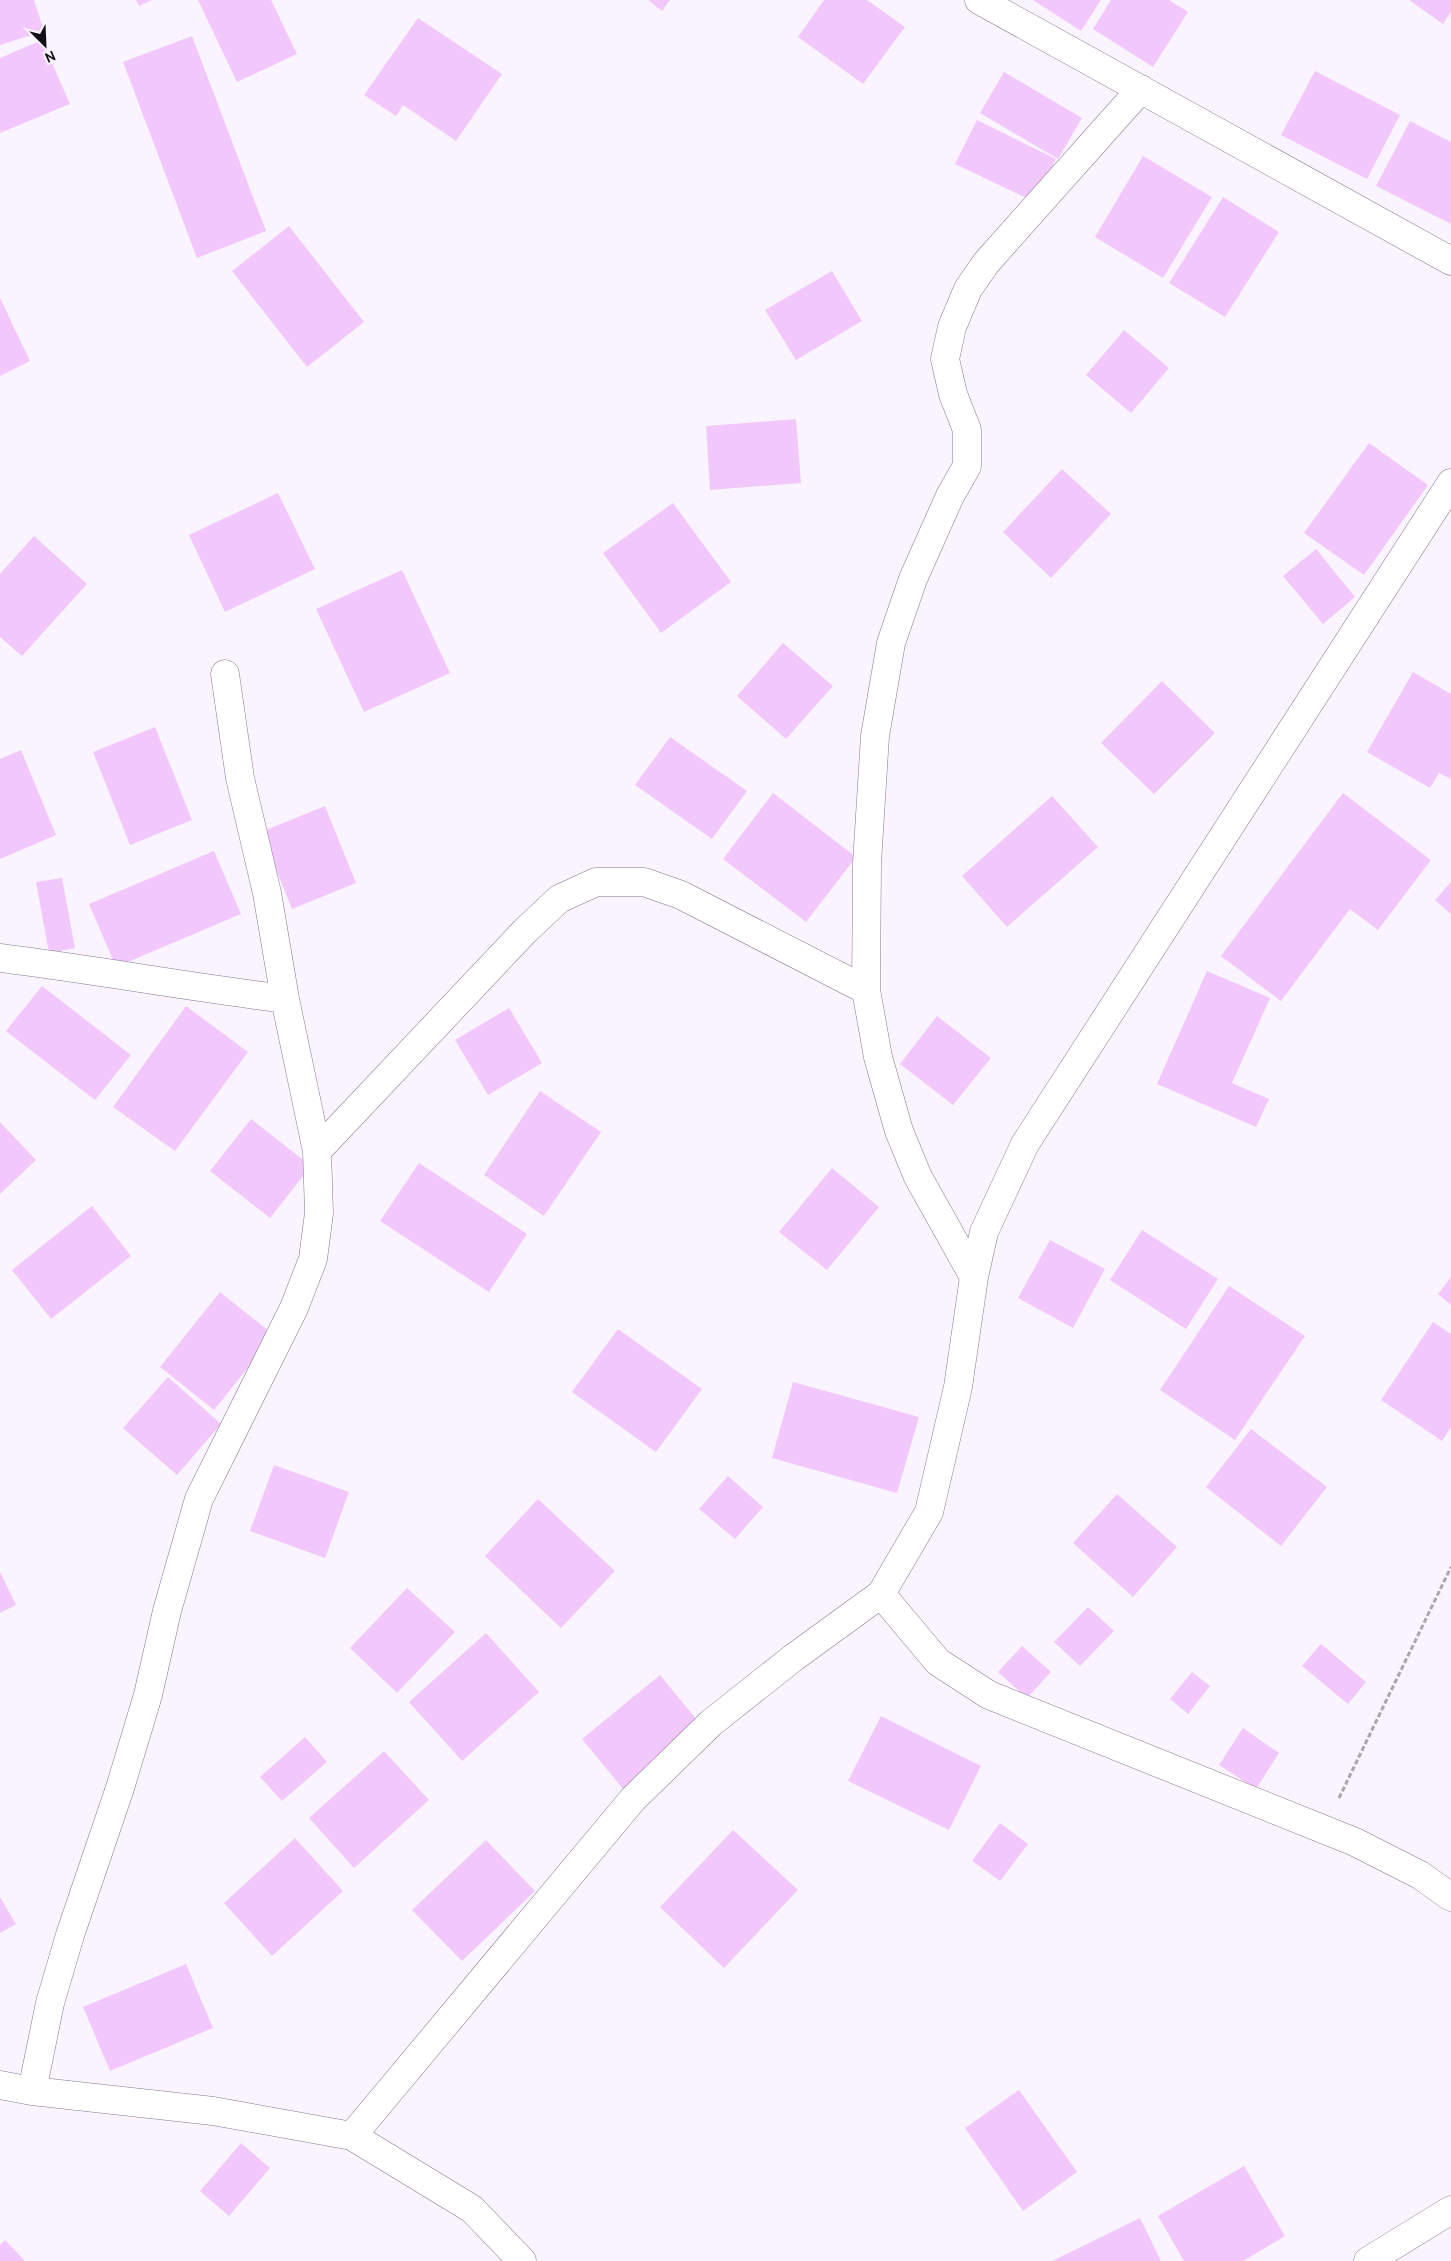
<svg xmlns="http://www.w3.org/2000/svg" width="1451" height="2261" viewBox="0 0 1451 2261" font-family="Cabin,sans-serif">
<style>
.building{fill:#f2c8fc}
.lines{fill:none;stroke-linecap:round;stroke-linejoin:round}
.street-casing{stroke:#847991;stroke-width:29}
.path{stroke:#aba6b0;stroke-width:3;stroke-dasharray:5 2.5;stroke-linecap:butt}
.street{stroke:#fff;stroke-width:28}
</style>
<rect width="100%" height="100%" fill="#f9f4ff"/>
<!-- building -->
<path class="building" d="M0 0H34L44 31 0 45Z
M136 0H152L139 6Z
M198 0H271L297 54 237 82Z
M648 0H670L662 11Z
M824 0H867L905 27 863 84 798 37Z
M1033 0H1101L1081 31Z
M1111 0H1169L1188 12 1153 67 1093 29Z
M1409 0H1451V12L1443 24Z
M418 18 502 74 456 141 403 105 396 116 364 95Z
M192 36 266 231 197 258 123 62Z
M42 40 70 104 0 133V58Z
M1315 71 1400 115 1367 179 1281 135Z
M1004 72 1082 118 1058 159 980 113Z
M977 120 1056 159 1035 202 955 164Z
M1410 121 1451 142V224L1376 186Z
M1143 156 1212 197 1163 278 1095 237Z
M1223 197 1279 232 1225 317 1169 283Z
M289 226 364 322 307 367 232 271Z
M832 271 862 321 796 360 765 310Z
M0 298 30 361 0 376Z
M1124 330 1169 368 1131 413 1086 375Z
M796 419 801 483 710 490 706 426Z
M1369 443 1428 485 1364 575 1304 533Z
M1062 469 1111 514 1051 578 1003 532Z
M278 493 315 569 225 612 189 535Z
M673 503 731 582 661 633 603 553Z
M34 536 87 584 22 656 0 637V574Z
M1316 549 1355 597 1323 624 1283 576Z
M402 570 450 673 364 712 316 609Z
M783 643 833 686 786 739 737 696Z
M1413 672 1451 694V779L1439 773 1430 788 1367 752Z
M1162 681 1215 733 1154 794 1101 743Z
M155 727 192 820 130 845 93 752Z
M670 737 747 791 712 839 635 785Z
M21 750 56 835 0 859V759Z
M773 793 856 857 806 922 723 859Z
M1343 793 1431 860 1378 930 1350 909 1281 1001 1221 956Z
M1052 796 1098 847 1007 927 962 876Z
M325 806 356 883 292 909 261 832Z
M214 851 241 914 116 967 89 904Z
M62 878 75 948 49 953 36 882Z
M1451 882V914L1435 900Z
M1207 971 1270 998 1232 1083 1269 1099 1256 1127 1157 1084Z
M42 986 131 1055 95 1100 6 1031Z
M186 1006 248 1052 175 1151 113 1107Z
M509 1008 542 1063 488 1095 455 1040Z
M937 1016 991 1058 953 1105 900 1064Z
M540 1091 601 1132 544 1216 484 1175Z
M251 1119 311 1166 270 1218 210 1171Z
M0 1122 36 1160 0 1194Z
M419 1163 527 1234 489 1292 380 1221Z
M832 1168 879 1207 827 1270 779 1232Z
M92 1206 131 1256 51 1319 12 1270Z
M1142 1230 1218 1279 1186 1329 1110 1280Z
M1050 1240 1105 1269 1073 1328 1018 1298Z
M1451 1277V1305L1438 1294Z
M1229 1286 1305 1336 1235 1440 1160 1390Z
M220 1292 274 1335 214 1410 160 1367Z
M1433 1322 1451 1334V1427L1442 1441 1381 1400Z
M618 1329 702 1389 656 1452 572 1392Z
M168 1377 221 1424 177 1475 123 1428Z
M793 1382 919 1417 897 1493 772 1458Z
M1251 1429 1327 1487 1281 1546 1206 1487Z
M274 1465 349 1492 325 1558 250 1531Z
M728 1476 763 1507 735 1539 699 1509Z
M1117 1494 1177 1547 1133 1597 1073 1543Z
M538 1499 615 1571 561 1628 485 1556Z
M0 1572 16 1605 0 1613Z
M407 1588 455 1632 397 1693 350 1648Z
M1088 1607 1114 1631 1080 1666 1054 1642Z
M486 1633 539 1692 462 1761 409 1702Z
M1321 1644 1366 1682 1348 1704 1302 1666Z
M1022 1646 1051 1672 1027 1698 998 1672Z
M1192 1672 1210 1686 1188 1714 1170 1699Z
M660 1675 702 1726 624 1790 582 1739Z
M881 1716 981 1766 949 1830 848 1781Z
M1243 1728 1279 1753 1256 1789 1219 1765Z
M305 1737 327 1762 282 1801 260 1777Z
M384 1751 429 1800 354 1868 309 1818Z
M1000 1823 1028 1844 1000 1881 972 1861Z
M733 1830 798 1890 724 1968 660 1907Z
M295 1838 343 1891 272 1956 224 1903Z
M486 1840 535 1891 462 1961 412 1910Z
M0 1897 16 1924 0 1933Z
M186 1964 213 2028 110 2071 83 2007Z
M1019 2090 1077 2172 1023 2211 965 2128Z
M241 2143 270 2168 229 2216 200 2191Z
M1244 2166 1285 2236 1243 2261H1184L1158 2216Z
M1140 2218 1161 2261H1052Z
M5 2240 25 2261H0V2245Z"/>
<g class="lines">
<defs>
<path id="street" d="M979 0 1451 261
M0 958C95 970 190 987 285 999
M317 1151 525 931 559 899 596 882H644L681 895 866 990
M974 1277 918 1177 899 1131 878 1057 866 990 867 863 875 736 891 643 913 579 950 496 967 466V430L953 394 945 359 952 327 968 289 986 263 1141 89
M881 1594 938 1662 989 1695 1355 1842 1420 1875 1451 1897
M0 2085 32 2091 213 2111 352 2136 472 2209 522 2261
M32 2091 50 2003 70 1935 120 1788 148 1695 167 1611 199 1499 294 1308 313 1259 319 1213 317 1151 285 999 267 893 240 778 225 674
M352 2136 633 1799 711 1723 793 1658 881 1594 929 1512 958 1387 974 1277 984 1232 1025 1144 1451 483
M1368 2261 1451 2210"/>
</defs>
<!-- street casing -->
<use href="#street" class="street-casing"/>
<!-- path -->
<path class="path" d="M1339 1798 1451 1567"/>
<!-- street -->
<use href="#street" class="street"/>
</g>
<!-- north arrow -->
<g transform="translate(45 45) rotate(156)" stroke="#f9f4ff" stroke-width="4" paint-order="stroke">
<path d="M0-4L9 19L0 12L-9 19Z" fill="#120e17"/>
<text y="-8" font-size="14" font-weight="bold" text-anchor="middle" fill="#120e17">N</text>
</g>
</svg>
